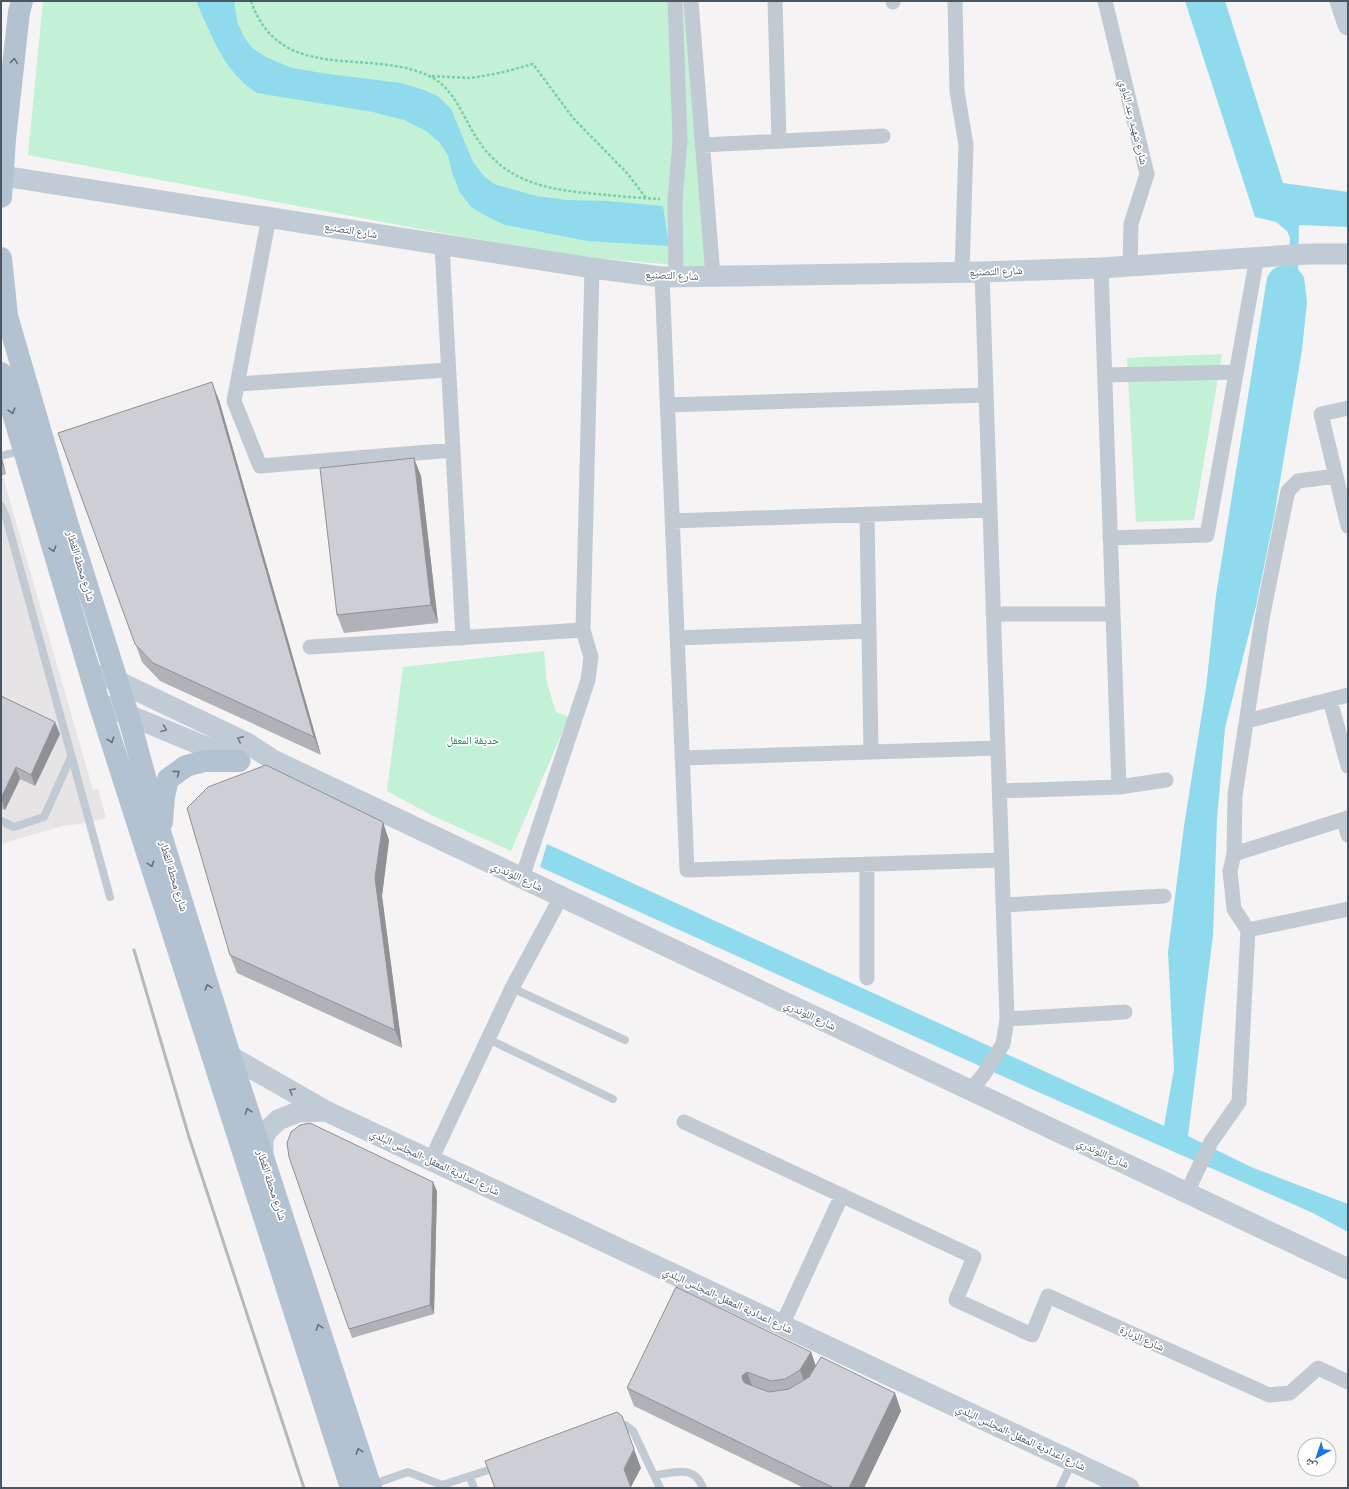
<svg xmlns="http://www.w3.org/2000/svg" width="1349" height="1489" viewBox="0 0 1349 1489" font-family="'Roboto Condensed','Noto Naskh Arabic',sans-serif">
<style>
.education{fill:#e6e4e5}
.green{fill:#c3f1d5}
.water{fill:#90daee}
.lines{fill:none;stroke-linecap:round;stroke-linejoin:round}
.path{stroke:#7ad0a6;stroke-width:2.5;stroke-dasharray:3 2;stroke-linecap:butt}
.lane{stroke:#c1cad2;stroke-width:8}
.street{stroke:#c1cad2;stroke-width:15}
.secondary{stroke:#c1cbd6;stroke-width:21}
.primary{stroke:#b3c2d1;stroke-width:22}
.rail{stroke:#b5b8bd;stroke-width:3}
.wall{fill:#b0b2b7}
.shaded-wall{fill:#909195}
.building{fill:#cdcfd5;stroke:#909195}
.oneway{stroke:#64717d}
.oneway2{stroke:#6e7984}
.labels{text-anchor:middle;stroke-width:3.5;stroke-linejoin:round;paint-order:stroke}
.street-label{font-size:11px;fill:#4a5661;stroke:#fff}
.park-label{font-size:11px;fill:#17864f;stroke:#fff}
</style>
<rect width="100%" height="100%" fill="#f5f3f3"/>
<!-- education -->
<path class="education" d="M1 470 93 790 98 789 106 818 87 823 62 826 1 844Z"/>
<!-- green -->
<path class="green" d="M43 1H686L706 268 575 256 425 230 28 155Z
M1222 354 1194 520 1136 522 1127 358Z
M544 651 547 683 556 712 569 717 511 851 433 816 387 791 403 667Z"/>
<!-- water -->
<path class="water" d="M196 1H234L237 21 244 37 252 48 268 58 292 68 328 74 401 83 424 90 438 96 451 109 473 162 484 176 494 184 536 196 567 200 608 201 663 206 669 246 587 241 505 225 488 217 471 207 459 191 452 172 448 155 439 142 426 131 404 120 373 112 257 93C223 71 212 36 196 1Z
M1185 1H1225L1283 183 1348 192V227L1299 225 1298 269 1304 277 1307 302 1302 350 1274 517 1256 606 1225 728 1217 819 1213 935 1188 1136 1251 1167 1348 1204V1232L1313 1213 1002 1076 540 867 547 844 1164 1126 1174 1069 1168 952 1184 826 1206 688 1216 595 1267 278C1271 268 1277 266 1288 265L1290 238 1287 231 1276 222 1255 217Z"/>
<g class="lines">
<!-- path -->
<path class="path" d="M251 1C280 86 369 47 429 76 455 88 463 118 478 140 506 183 549 190 597 194 618 196 639 198 660 199
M432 76 471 78 500 73 533 64 573 118 627 173 646 198"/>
<!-- lane -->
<path class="lane" d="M1 456 23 450
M1 506 6 517 110 897
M1 821 14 827 44 817 71 757
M512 988 625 1040
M488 1039 613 1099
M614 1424 625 1425 633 1431 660 1488
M655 1475C675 1473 694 1464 703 1488
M470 1477 474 1488
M371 1485 408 1472 442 1485 498 1467
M1060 1488 1072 1462"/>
<!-- street -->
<path class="street" d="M675 1 680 141 675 200 676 277
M691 1 713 276
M775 1 779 141
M955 1 957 91 966 145 962 272
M1105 1 1147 174 1131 224 1130 266
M893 2V1
M702 145 883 136
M269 217 234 401 260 466 453 450
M442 245 463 638
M1101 268 1119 787
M662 277 687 870 1002 860
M1105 375 1236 372
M237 384 448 370
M667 405 986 395
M1348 408 1321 414 1348 526
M867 514 871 752
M672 521 990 510
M1110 538 1207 535 1257 257
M993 614H1113
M677 638 869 631
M310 647 583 630
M1330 700 1348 766
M1247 721 1348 695
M682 758 998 748
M999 791 1119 787 1166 780
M1344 820 1348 835
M1234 854 1348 818
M867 864V978
M522 878 588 680 591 657 583 630 592 268
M1003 905 1164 896
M1248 930 1348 909
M1007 1019 1125 1012
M970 1091 984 1074 1003 1044 1007 1019 982 272
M684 1122 974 1257 956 1300 1032 1335 1048 1296 1269 1395 1290 1393 1318 1368 1348 1382
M431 1160 512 988 561 897
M1187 1192 1211 1142 1239 1102 1248 930 1234 909 1230 871 1234 854 1235 795 1262 619 1283 514 1288 491 1298 481 1336 476
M782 1325 842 1195"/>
<!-- secondary -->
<path class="secondary" d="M1340 1 1348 25
M3 176 592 268 662 277 982 272 1101 268 1308 254H1348
M91 673 117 681 247 743 273 760 1348 1269
M99 703 240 761
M230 1056 326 1111 1129 1488
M263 1156V1138L268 1130 278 1120 298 1112 326 1111"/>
<!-- primary -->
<path class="primary" d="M1 197 5 139 19 12 22 1
M1 258 7 316 67 522 128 715 161 835 230 1056 371 1488
M1 373 99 703 351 1488
M162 822 164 796 168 779 186 766 204 761H239"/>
<!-- rail -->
<path class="rail" d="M134 950 189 1137 304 1488"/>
</g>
<!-- wall -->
<path class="wall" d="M219 400 321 755 160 681 142 662 58 433Z
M1 457 6 474 1 476Z
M421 476 438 623 344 633 337 615Z
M1 696 60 734 35 786 20 779 5 810 1 808Z
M389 840 382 896 402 1048 237 973 230 955Z
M289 1157 437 1191 434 1314 352 1338Z
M811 1352 816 1366 895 1393 901 1411 864 1488H804L634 1406 627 1388Z"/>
<!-- shaded-wall -->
<path class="shaded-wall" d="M212 382 219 400 321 755 314 737Z
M1 457 3 461 6 474 3 465Z
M414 458 421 476 438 623 431 605Z
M55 722 60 734 35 786 31 775Z
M16 767 20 779 5 810 1 798Z
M383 822 389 840 382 896 402 1048 395 1030 375 878Z
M433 1182 437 1191 434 1314 430 1305Z
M811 1352 817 1370 807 1388 800 1370Z
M747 1372 754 1391 743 1381 742 1376Z
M895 1393 901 1411 864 1488H849Z
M634 1449 641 1468 631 1487 624 1469Z"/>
<!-- building -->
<path class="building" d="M212 382 314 737 153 663 135 644 58 433Z
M1 458 3 465 1 466Z
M414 458 431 605 337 615 320 468Z
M1 696 55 722 31 775 16 767 1 798Z
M266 765 383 822 375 878 395 1030 230 955 187 808 208 787Z
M310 1123 433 1182 430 1305 349 1329 289 1157 287 1143 291 1132 300 1125Z
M676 1287 811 1352 800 1370 785 1379 771 1381 747 1372 742 1376 743 1381 745 1383 769 1392 789 1389 809 1377 821 1357 895 1393 849 1488H834L627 1388Z
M617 1412 622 1416 634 1449 624 1469 631 1488H495L485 1461Z"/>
<!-- one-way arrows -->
<defs><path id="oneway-chevron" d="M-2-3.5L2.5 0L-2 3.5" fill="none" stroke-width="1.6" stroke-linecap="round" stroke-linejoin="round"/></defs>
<g class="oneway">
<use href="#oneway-chevron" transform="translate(14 61) rotate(-84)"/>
<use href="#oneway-chevron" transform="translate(12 411) rotate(74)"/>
<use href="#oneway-chevron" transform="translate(53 549) rotate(73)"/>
<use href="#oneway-chevron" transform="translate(111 740) rotate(72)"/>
<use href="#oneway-chevron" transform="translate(177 773) rotate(-37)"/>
<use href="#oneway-chevron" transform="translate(151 864) rotate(72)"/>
<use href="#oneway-chevron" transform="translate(208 987) rotate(-107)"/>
<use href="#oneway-chevron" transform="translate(248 1111) rotate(-108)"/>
<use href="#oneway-chevron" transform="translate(319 1327) rotate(-108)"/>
<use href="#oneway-chevron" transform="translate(359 1451) rotate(-108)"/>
</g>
<g class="oneway2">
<use href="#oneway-chevron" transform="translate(164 729) rotate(23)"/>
<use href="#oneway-chevron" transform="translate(240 739) rotate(-155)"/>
<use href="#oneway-chevron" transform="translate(292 1091) rotate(-150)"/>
</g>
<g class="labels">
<!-- street labels -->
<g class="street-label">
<text transform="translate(1134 122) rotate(76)" y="4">شارع شهيد رعد الباوي</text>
<text transform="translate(351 230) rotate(9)" y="4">شارع التصنيع</text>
<text transform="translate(996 271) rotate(-2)" y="4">شارع التصنيع</text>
<text transform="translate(672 275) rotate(2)" y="4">شارع التصنيع</text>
<text transform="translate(81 566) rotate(73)" y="4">شارع محطة القطار</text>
<text transform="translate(174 876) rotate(73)" y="4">شارع محطة القطار</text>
<text transform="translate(517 876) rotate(25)" y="4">شارع اللوندري</text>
<text transform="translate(810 1015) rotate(25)" y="4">شارع اللوندري</text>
<text transform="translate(1103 1153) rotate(25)" y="4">شارع اللوندري</text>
<text transform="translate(435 1162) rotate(25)" y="4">شارع اعدادية المعقل -المجلس البلدي</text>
<text transform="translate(272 1185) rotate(72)" y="4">شارع محطة القطار</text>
<text transform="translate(728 1300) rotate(25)" y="4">شارع اعدادية المعقل -المجلس البلدي</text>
<text transform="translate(1142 1338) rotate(24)" y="4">شارع الزبارة</text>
<text transform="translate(1021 1437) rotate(25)" y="4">شارع اعدادية المعقل -المجلس البلدي</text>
</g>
<!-- park labels -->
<g class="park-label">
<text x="473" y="744">حديقة المعقل</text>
</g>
</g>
<!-- border -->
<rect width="1349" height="1489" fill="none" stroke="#4a5661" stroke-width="4"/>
<!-- north arrow -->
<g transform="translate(1317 1457) rotate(220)"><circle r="19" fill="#ffffff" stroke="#b7bbc0"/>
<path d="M0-3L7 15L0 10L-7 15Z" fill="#1a73e8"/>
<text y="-6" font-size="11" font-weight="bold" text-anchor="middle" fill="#4a5661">ش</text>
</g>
</svg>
